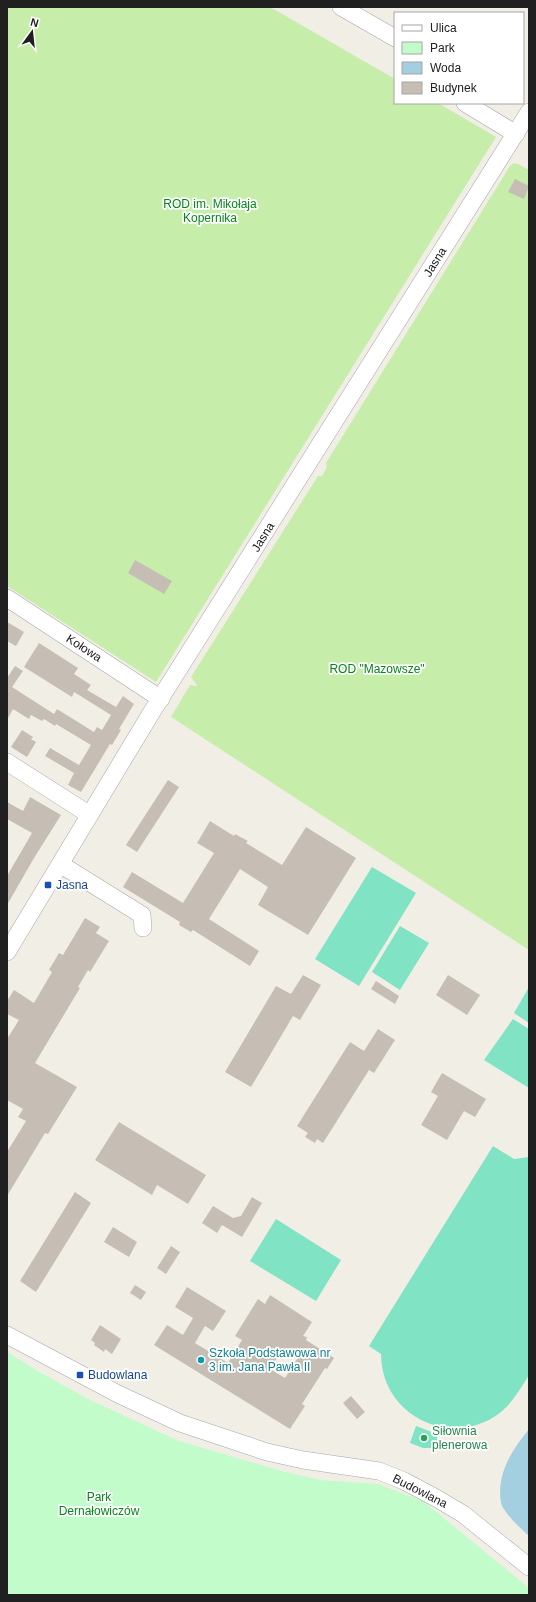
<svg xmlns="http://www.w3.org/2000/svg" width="536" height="1602" viewBox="0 0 536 1602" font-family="Helvetica,sans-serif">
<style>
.grass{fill:#c6edaa}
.park{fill:#c2fcca}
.pitch{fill:#80e3c4}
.water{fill:#a4cfe0}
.building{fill:#c6beb5;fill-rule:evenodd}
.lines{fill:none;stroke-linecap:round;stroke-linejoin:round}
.minor-casing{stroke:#a7a7a7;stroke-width:18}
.minor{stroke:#fff;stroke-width:17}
.transit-dot{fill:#1a4fb4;stroke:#fff;stroke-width:1.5}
.culture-dot{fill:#0f9aa8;stroke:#fff;stroke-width:1.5}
.leisure-dot{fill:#2e9e5b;stroke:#fff;stroke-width:1.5}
.labels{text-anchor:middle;stroke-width:3.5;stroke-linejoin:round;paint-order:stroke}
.park-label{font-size:12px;fill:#06851a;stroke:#fff}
.street-label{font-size:12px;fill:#202020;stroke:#fff}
.transit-label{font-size:12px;fill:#164399;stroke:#fff;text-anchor:start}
.culture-label{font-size:12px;fill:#0d838f;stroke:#fff;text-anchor:start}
.leisure-label{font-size:12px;fill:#27864d;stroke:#fff;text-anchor:start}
</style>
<rect width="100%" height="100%" fill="#f1eee6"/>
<!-- grass -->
<path class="grass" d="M7 7H270L395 79V103H438L496 137 156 682 7 586Z
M514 163 518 164 529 170V950L171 717 190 685 197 686V685L191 677 318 476H322L327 467 326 463 510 166Z"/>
<!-- park -->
<path class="park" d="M7 1352 36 1370 86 1398 179 1441 285 1472 320 1480 378 1484 423 1501 529 1588V1595H7Z"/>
<!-- pitch -->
<path class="pitch" d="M372 867 416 893 359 986 315 959Z
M400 926 429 943 400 990 372 972Z
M529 987V1023L514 1013Z
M513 1019 529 1029V1088L484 1060Z
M493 1146 514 1159 529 1157V1375C519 1391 510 1407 494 1417 445 1447 381 1413 381 1354L369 1346Z
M276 1219 341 1260 316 1301 250 1261Z
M416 1426 437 1434V1448H423L410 1443Z"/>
<!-- water -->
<path class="water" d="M529 1429V1536C521 1529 503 1512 501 1503 496 1474 512 1450 529 1429Z"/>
<!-- building -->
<path class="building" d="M515 179 529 186 524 199 508 192Z
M135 560 172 581 164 594 128 573Z
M7 622 24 632 16 646 7 641Z
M39 643 78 668 74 674 91 685 87 690 116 707 123 696 134 704 119 729 121 730 112 745 110 744 81 792 68 785 74 773 45 756 50 748 79 765 91 745 56 724 55 726 44 719 42 721 31 715 29 719 13 709 7 720V678L15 666 23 671 12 687 54 714 57 709 94 732 97 727 102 730 111 715 74 692 72 697 24 667Z
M22 730 33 737 31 739 36 742 27 757 11 747Z
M168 780 179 787 137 852 126 845Z
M30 797 61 815 34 858 7 905V876L32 833 7 819V802L23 811Z
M210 821 234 836 235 834 248 841 246 843 282 865 306 827 356 858 308 935 258 905 268 887 240 869 209 919 259 951 250 966 193 930 191 932 179 925 180 922 123 887 132 872 183 903 214 853 197 843Z
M85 918 100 927 96 933 109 941 90 972 88 970 78 987 80 988 35 1063 77 1087 48 1134 45 1133 7 1196V1152L26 1121 18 1117 23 1109 7 1100V1039L19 1020 7 1014V1001L14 990 34 1003 52 972 49 970 59 953 63 955Z
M303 975 321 985 300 1020 293 1016 251 1087 225 1072 276 986 291 994Z
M448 975 480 995 467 1015 436 995Z
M376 981 399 996 395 1004 371 989Z
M378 1029 395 1040 374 1073 369 1070 323 1143 317 1139 315 1143 305 1137 308 1133 297 1126 350 1042 364 1051Z
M442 1073 486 1099 475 1117 464 1111 447 1140 421 1125 438 1096 431 1092Z
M119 1122 206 1175 188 1204 157 1185 152 1195 95 1160Z
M75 1192 91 1203 36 1292 20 1281Z
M252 1197 262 1203 242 1237 222 1225 217 1233 202 1223 213 1206 233 1218 241 1216Z
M113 1227 137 1242 129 1257 104 1242Z
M171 1246 180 1252 166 1274 157 1268Z
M135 1285 146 1292 141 1300 130 1293Z
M187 1287 226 1311 213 1331 205 1326 195 1343 228 1363 242 1340 235 1336 258 1299 265 1304 270 1295 312 1322 303 1336 307 1337 306 1340 334 1358 327 1369 325 1368 302 1404 305 1406 290 1429 154 1345 167 1325 183 1335 193 1318 175 1307ZM282 1350 299 1356 285 1378 270 1369Z
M100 1325 121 1339 112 1354 105 1349 104 1352 94 1345 95 1343 91 1340Z
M351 1396 365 1412 357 1419 343 1403Z"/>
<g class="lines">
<defs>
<path id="minor" d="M341 7 395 38
M465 103 516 134
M7 598 161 699
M7 762 90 815
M60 864 142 915 143 928
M7 952 153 710 529 112
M7 1335 118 1394 180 1423 267 1452 303 1460 379 1471 404 1481 436 1498 463 1514 529 1567"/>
</defs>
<!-- minor casing -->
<use href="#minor" class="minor-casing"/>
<!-- minor -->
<use href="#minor" class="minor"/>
</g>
<!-- markers -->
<g class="transit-dot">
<rect x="44" y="881" width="8" height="8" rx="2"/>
<rect x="76" y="1371" width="8" height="8" rx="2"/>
</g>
<circle class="culture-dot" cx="201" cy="1360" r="4"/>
<circle class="leisure-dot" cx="424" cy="1438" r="4"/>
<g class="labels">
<!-- park labels -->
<g class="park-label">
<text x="210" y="208">ROD im. Mikołaja<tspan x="210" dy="14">Kopernika</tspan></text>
<text x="377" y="673">ROD "Mazowsze"</text>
<text x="99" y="1501">Park<tspan x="99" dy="14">Dernałowiczów</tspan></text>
</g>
<!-- street labels -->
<g class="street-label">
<text transform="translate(435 262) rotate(-58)" y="4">Jasna</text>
<text transform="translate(263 537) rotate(-58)" y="4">Jasna</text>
<text transform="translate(84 648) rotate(33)" y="4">Kołowa</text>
<text transform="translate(420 1491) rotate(27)" y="4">Budowlana</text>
</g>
<!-- transit labels -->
<g class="transit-label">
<text x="56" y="889">Jasna</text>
<text x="88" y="1379">Budowlana</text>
</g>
<!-- culture labels -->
<g class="culture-label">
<text x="209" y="1357">Szkoła Podstawowa nr<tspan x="209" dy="14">3 im. Jana Pawła II</tspan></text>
</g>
<!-- leisure labels -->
<g class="leisure-label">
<text x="432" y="1435">Siłownia<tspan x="432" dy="14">plenerowa</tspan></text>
</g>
</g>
<!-- border -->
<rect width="536" height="1602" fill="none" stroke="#202020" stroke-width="16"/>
<!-- legend -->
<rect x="394" y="12" width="130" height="92" fill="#ffffff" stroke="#a6a6a6"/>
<rect x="402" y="25" width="20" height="6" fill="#ffffff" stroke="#a6a6a6"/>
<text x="430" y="32" font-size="12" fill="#202020">Ulica</text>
<rect x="402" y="42" width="20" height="12" fill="#c2fcca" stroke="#a6a6a6"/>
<text x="430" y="52" font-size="12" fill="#202020">Park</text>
<rect x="402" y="62" width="20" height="12" fill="#a4cfe0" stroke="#a6a6a6"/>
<text x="430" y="72" font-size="12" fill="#202020">Woda</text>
<rect x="402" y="82" width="20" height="12" fill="#c6beb5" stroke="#a6a6a6"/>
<text x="430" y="92" font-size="12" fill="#202020">Budynek</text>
<!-- north arrow -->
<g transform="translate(32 32) rotate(15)" stroke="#ffffff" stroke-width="3" paint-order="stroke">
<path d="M0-3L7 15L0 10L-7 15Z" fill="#202020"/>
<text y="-6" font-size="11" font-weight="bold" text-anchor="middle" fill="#202020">N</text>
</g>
</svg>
